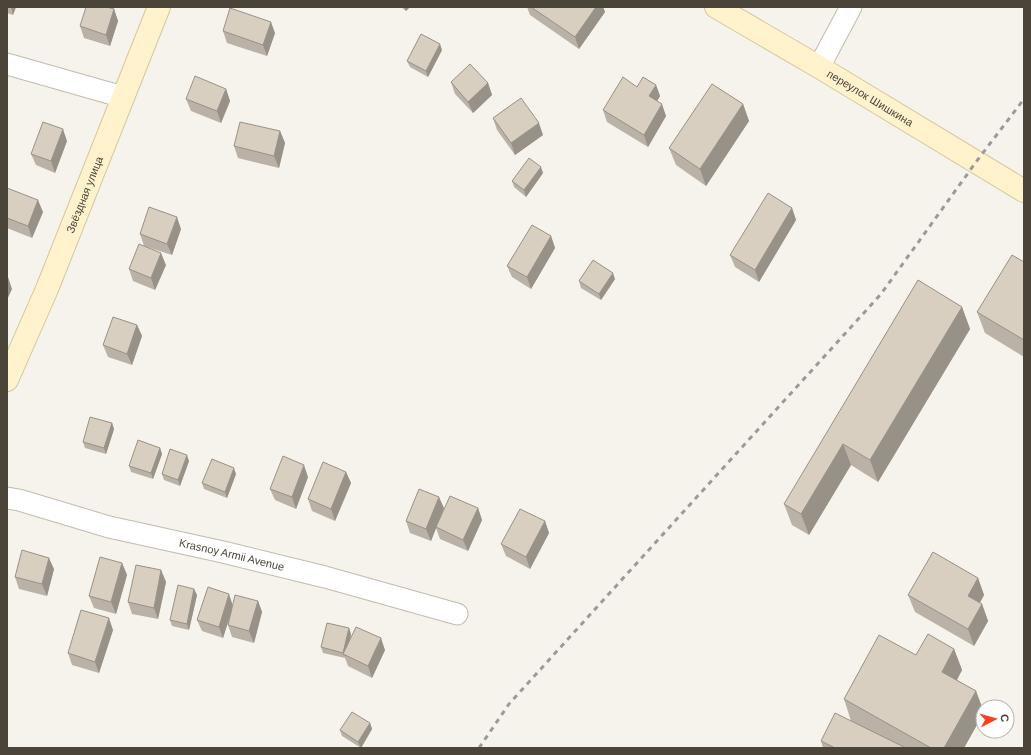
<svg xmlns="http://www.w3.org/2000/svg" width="1031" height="755" viewBox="0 0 1031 755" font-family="Helvetica,sans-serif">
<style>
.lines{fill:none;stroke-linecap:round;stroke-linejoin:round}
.minor-casing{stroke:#c2bbae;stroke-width:23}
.secondary-casing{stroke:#d6c79b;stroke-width:24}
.minor{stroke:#fff;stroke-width:21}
.secondary{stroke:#fff3cd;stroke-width:22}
.rail{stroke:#9a9a9a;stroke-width:3;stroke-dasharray:5 5;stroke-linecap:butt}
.wall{fill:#bab2a6}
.shaded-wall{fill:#979187}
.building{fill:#d8cfc1;stroke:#979187}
.labels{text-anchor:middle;stroke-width:4;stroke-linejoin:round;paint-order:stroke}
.street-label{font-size:11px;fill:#4b4439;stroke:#fff}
</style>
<rect width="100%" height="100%" fill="#f6f3ec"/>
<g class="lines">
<defs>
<g id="minor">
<path d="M7 64 123 97"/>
<path d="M819 67 851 7"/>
<path id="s1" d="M7 498 19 500 109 527 223 552 325 577 457 614"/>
</g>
<g id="secondary">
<path id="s2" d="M716 7 819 67 1024 191"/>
<path id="s3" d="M7 380 47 289 159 7"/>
</g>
</defs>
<!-- minor casing -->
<use href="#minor" class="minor-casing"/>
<!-- secondary casing -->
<use href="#secondary" class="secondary-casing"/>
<!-- minor -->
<use href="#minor" class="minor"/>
<!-- secondary -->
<use href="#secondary" class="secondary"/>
<!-- rail -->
<path class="rail" d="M479 748 509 704 881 294 976 162 1024 99"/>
</g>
<!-- wall -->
<path class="wall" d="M7 7H16L13 15 7 13Z
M401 7H410L406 11Z
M527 7H603L605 12 579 49 530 15Z
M114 9 118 21 110 46 84 38 80 26Z
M223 31 275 33 267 56 227 43Z
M442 50 428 77 410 67 407 61Z
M451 82 488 83 492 95 473 113 455 94Z
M656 85 660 96 657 101 666 116 648 147 607 122 603 110 637 87Z
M226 89 230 101 221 123 191 111 186 99Z
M743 104 749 121 706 186 676 165 669 148Z
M493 118 543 135 515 155 497 130Z
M280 131 285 143 279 168 238 158 234 146Z
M67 141 55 173 36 165 31 154Z
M543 173 526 197 514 187 512 181Z
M7 188 43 212 32 238 7 228Z
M792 208 796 220 759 282 735 267 730 255Z
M181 229 172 255 144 246 140 234Z
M551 236 555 248 531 289 512 277 507 266Z
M1024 262V357L985 333 977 312Z
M166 265 155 290 133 281 129 269Z
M615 279 601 300 581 288 579 281Z
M962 307 970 329 878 482 851 465 809 535 792 525 784 504Z
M137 325 142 336 132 365 108 357 103 345Z
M112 423 114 429 106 454 85 448 83 442Z
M160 448 162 454 153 479 131 472 129 466Z
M189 461 180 486 164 480 162 474Z
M346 472 351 483 335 521 312 511 308 499Z
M236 474 227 498 204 489 202 483Z
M308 477 296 509 275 500 270 489Z
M444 508 440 518 478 508 482 520 468 551 440 539 436 528 431 541 410 533 406 521Z
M545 521 549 533 530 569 506 556 501 544Z
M122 563 127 575 116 614 94 608 89 596Z
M54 569 47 596 19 589 15 577Z
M161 570 166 582 158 619 132 614 128 602Z
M978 578 984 595 980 603 982 604 988 621 974 646 915 612 908 595Z
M194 589 197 595 189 630 172 626 170 620Z
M258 601 262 612 254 643 232 637 228 625V622L223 638 202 631 197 620 233 605Z
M113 630 99 673 72 665 68 653Z
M351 634 350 640 385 650 372 678 348 666 345 658 323 653 321 647Z
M954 649 962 670 957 680 976 691 983 710V714L964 748H823L821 741 851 721 844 699 916 655Z
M370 723 372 729 361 748 342 736 340 730Z"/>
<!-- shaded-wall -->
<path class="shaded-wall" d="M11 7H16L13 15Z
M404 7H410L406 11Z
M596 7H603L605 12 579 49 575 37Z
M114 9 118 21 110 46 106 35Z
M271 22 275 33 267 56 263 45Z
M440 44 442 50 428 77 426 71Z
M488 83 492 95 473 113 468 102Z
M656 85 660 96 653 108 649 96Z
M226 89 230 101 221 123 217 111Z
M662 104 666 116 648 147 644 135Z
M743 104 749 121 706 186 700 169Z
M539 123 543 135 515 155 511 143Z
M63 129 67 141 55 173 51 161Z
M280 131 285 143 279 168 274 156Z
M541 167 543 173 526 197 524 190Z
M38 200 43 212 32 238 28 226Z
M792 208 796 220 759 282 755 270Z
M177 217 181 229 172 255 167 244Z
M551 236 555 248 531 289 527 277Z
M161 253 166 265 155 290 151 278Z
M613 273 615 279 601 300 599 294Z
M8 277 12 289 7 300V279Z
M962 307 970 329 878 482 870 460Z
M137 325 142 336 132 365 127 354Z
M112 423 114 429 106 454 104 448Z
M843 444 851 465 809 535 801 514Z
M160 448 162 454 153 479 151 473Z
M187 455 189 461 180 486 178 480Z
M304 465 308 477 296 509 292 497Z
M234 468 236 474 227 498 225 492Z
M346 472 351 483 335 521 331 509Z
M439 497 444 508 431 541 426 529Z
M478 508 482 520 468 551 463 540Z
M545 521 549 533 530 569 526 557Z
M49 558 54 569 47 596 42 584Z
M122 563 127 575 116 614 111 602Z
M161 570 166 582 158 619 154 608Z
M978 578 984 595 974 613 968 596Z
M194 589 197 595 189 630 187 624Z
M229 594 233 606 223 638 219 627Z
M258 601 262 612 254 643 249 631Z
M982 604 988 621 974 646 968 629Z
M109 618 113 630 99 673 95 662Z
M349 628 351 634 346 656 344 655 343 653Z
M381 638 385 650 372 678 368 666Z
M954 649 962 670 950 693 942 672Z
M976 691 983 710V714L964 748H944Z
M370 723 372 729 361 748 358 742Z"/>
<!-- building -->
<path class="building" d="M86 7H107L114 9 106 35 80 26Z
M531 7H596L575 37Z
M230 8 271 22 263 45 223 31Z
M421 34 440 44 426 71 407 61Z
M470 64 488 83 468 102 451 82Z
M195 76 226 89 217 111 186 99Z
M623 77 637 87 643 77 656 85 649 96 662 104 644 135 603 110Z
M712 84 743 104 700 169 669 148Z
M521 98 539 123 511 143 493 118Z
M43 122 63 129 51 161 31 154Z
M240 122 280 131 274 156 234 146Z
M529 158 541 167 524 190 512 181Z
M7 188 38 200 28 226 7 218Z
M768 193 792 208 755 270 730 255Z
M149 207 177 217 167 244 140 234Z
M532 225 551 236 527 277 507 266Z
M139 244 161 253 151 278 129 269Z
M1012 255 1024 262V340L977 312Z
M593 260 613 273 599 294 579 281Z
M918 280 962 307 870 460 843 444 801 514 784 504Z
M113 317 137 325 127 354 103 345Z
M90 417 112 423 104 448 83 442Z
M138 440 160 448 151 473 129 466Z
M170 449 187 455 178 480 162 474Z
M283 456 304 465 292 497 270 489Z
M212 459 234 468 225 492 202 483Z
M323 462 346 472 331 509 308 499Z
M419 489 439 497 426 529 406 521Z
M450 496 478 508 463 540 436 527Z
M520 509 545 521 526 557 501 544Z
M22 550 49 558 42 584 15 577Z
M933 552 978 578 968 596 982 604 968 629 908 595Z
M100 557 122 563 111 602 89 596Z
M136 565 161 570 154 608 128 602Z
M178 585 194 589 187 624 170 620Z
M208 587 229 594 219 627 197 620Z
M235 595 258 601 249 631 228 625Z
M81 610 109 618 95 662 68 653Z
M327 623 349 628 343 653 321 647Z
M356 627 381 638 368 666 343 654Z
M928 634 954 649 942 672 976 691 944 748H931L844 699 879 635 916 655Z
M352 712 370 723 358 742 340 730Z
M835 713 906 748H835L821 741Z"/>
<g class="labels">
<!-- street labels -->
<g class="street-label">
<text dy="4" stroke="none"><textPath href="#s2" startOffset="179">переулок Шишкина</textPath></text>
<text dy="4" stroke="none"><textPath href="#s3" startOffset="201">Звёздная улица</textPath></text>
<text dy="4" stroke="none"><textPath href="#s1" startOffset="232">Krasnoy Armii Avenue</textPath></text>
</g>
</g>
<!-- border -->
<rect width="1031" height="755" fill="none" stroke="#4b4439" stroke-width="16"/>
<!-- north arrow -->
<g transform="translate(995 719) rotate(84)"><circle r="19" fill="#ffffff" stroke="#b7b4b0"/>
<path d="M0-3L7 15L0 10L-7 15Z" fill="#fc3f1d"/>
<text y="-6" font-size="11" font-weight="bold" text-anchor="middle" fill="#4b4439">С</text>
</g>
</svg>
